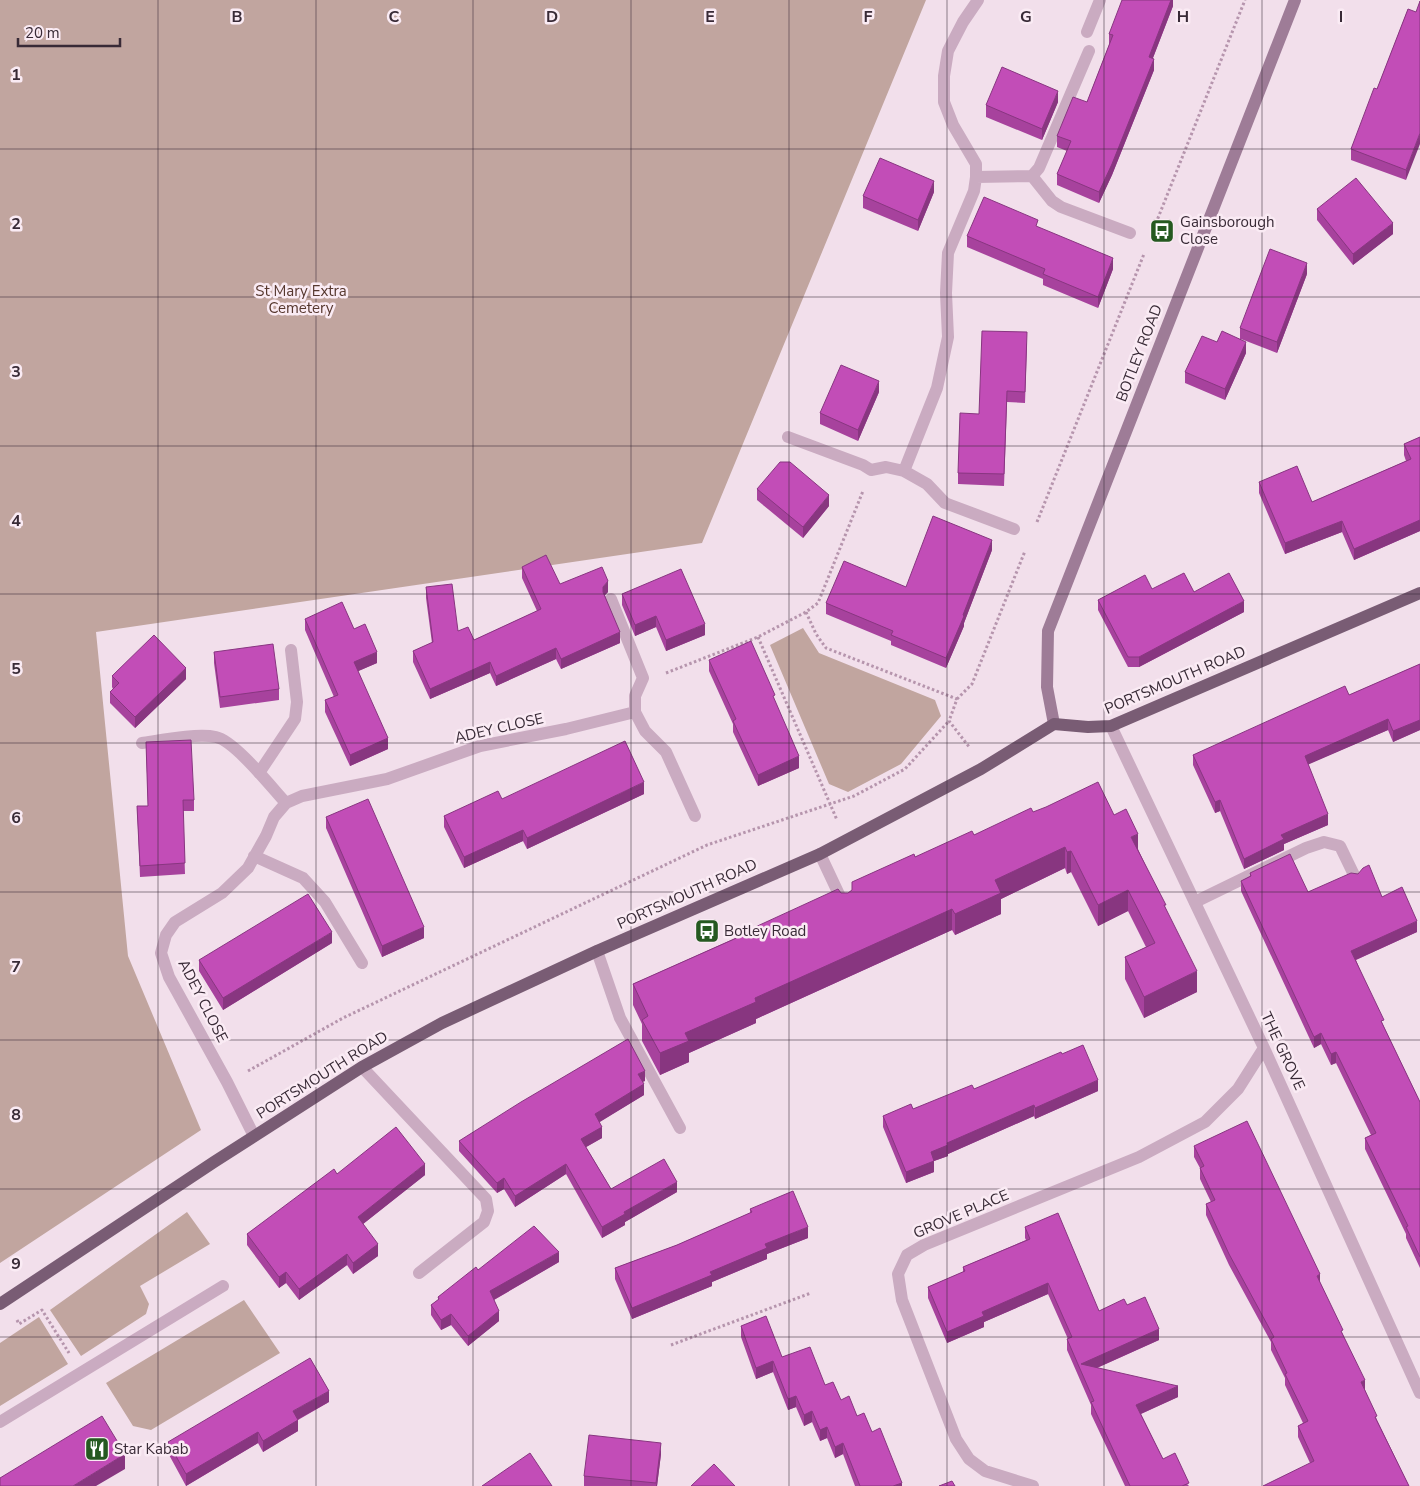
<svg xmlns="http://www.w3.org/2000/svg" width="1420" height="1486" viewBox="0 0 1420 1486" font-family="'Nunito Sans',sans-serif">
<style>
.green{fill:#c1a59f}
.lines{fill:none;stroke-linecap:round;stroke-linejoin:round}
.path{stroke:#b695ad;stroke-width:3;stroke-dasharray:2.5 2.5;stroke-linecap:butt}
.lane{stroke:#caabc1;stroke-width:12}
.street{stroke:#caabc1;stroke-width:12}
.secondary{stroke:#9e7c97;stroke-width:12}
.primary{stroke:#795c74;stroke-width:12}
.wall{fill:#a7429d}
.shaded-wall{fill:#883680}
.building{fill:#c24db7;stroke:#883680}
.grid{fill:none;stroke:#382a36;stroke-width:1;stroke-opacity:0.55}
.labels{text-anchor:middle;stroke-width:5;stroke-linejoin:round;paint-order:stroke}
.poi-label{font-size:15px;fill:#382a36;stroke:#faebf4;text-anchor:start}
.park-label{font-size:15px;fill:#56372e;stroke:#faebf4}
.street-label{font-size:15px;fill:#382a36;stroke:#faebf4}
.grid-label{font-size:16px;text-anchor:middle;font-weight:bold;fill:#382a36;stroke:#faebf4;stroke-width:5;stroke-linejoin:round;paint-order:stroke}
</style>
<rect width="100%" height="100%" fill="#f2dfeb"/>
<!-- green -->
<path class="green" d="M0 0H926L702 543 96 632 128 956 201 1130 0 1263Z
M803 628 819 653 935 700 941 716 901 764 848 792 829 784 770 645Z
M187 1212 210 1244 140 1286 149 1304 146 1314 81 1356 50 1310Z
M244 1300 280 1353 151 1430 133 1426 106 1383Z
M39 1317 68 1364 0 1406V1343Z"/>
<g class="lines">
<!-- path -->
<path class="path" d="M1154 228 1245 0
M1037 522 1144 254
M806 612 816 634 826 648 957 699 949 721 970 748
M758 637 837 820
M666 673 758 637 806 612 818 603 863 491
M957 699 972 684 1025 551
M248 1071 343 1018 707 845 854 796 905 769 949 721
M17 1320 19 1324 42 1310 69 1353
M671 1345 811 1293"/>
<!-- lane -->
<path class="lane" d="M820 854 844 905
M1195 902 1306 848 1324 842 1340 846 1355 877
M597 951 620 1018 680 1128
M362 1067 486 1199 488 1211 484 1222 419 1273"/>
<!-- street -->
<path class="street" d="M1087 32 1100 0
M1089 51 1039 168 1032 176 1052 201 1061 207 1130 233
M976 177 1032 176
M788 437 863 465 871 470 886 467 904 471 937 388 948 337 946 293 948 253 974 191 976 177V164L953 125 944 102V76L948 51 963 22 978 0
M904 471 927 484 945 503 1014 529
M635 712 645 731 666 752 695 816
M1111 726 1264 1048 1420 1393
M142 743C162 740 197 733 216 737 235 741 272 788 286 803L274 817 266 836 248 868 222 893 175 922 166 935 161 953 169 977 227 1082 254 1136
M259 773 295 719 297 702 291 650
M286 803 302 796 387 779 480 746 566 729 635 712V696L643 678 611 599
M254 856 303 878 325 902 362 963
M0 1422 223 1286
M1033 1486 985 1471 969 1459 956 1439 902 1300 898 1274 907 1255 924 1245 1139 1157 1205 1122 1238 1089 1264 1048"/>
<!-- secondary -->
<path class="secondary" d="M1054 724 1047 687 1048 631 1295 0"/>
<!-- primary -->
<path class="primary" d="M0 1304 214 1162 362 1067 442 1023 597 951 820 854 981 769 1054 724 1088 727 1111 726 1420 593"/>
</g>
<!-- wall -->
<path class="wall" d="M1173 0V6L1153 58 1154 70 1112 175 1099 203 1057 185V174L1067 151 1057 147V136L1087 102 1109 45V34Z
M1408 9 1406 180 1351 160V149L1377 89Z
M1058 102 1042 140 986 117V105Z
M934 192 918 231 863 208V196Z
M1317 209 1393 234 1353 265 1317 220Z
M1038 227 1113 269 1098 308 1043 285V279L967 247V236Z
M1307 274 1277 353 1241 339 1246 353 1225 400 1185 383V372L1217 342 1240 339V328Z
M1027 343 1025 403 1007 402 1004 486 958 484V473Z
M879 392 858 441 820 424V413Z
M1420 437V531L1354 560 1342 532 1285 554 1259 493V482L1312 502 1406 461 1404 455V444Z
M757 489 829 506 803 538 757 500Z
M992 550 964 623V626L946 668 891 645V641L826 614V603L906 587Z
M522 567 560 584 608 592 605 595 620 643 561 669 556 659 496 686 490 673 430 699 413 662V651L432 643 426 598V587L458 631 474 640 537 611 522 578Z
M1152 589 1194 592 1244 612 1139 667H1128L1098 610V600Z
M622 594 705 635 666 651 656 627 635 636 622 605Z
M305 619 354 629 377 663 358 671 388 749 350 766 325 712V700L334 697 305 630Z
M214 652 279 689V700L220 708 214 663Z
M709 660 799 768 758 786 733 732V724L709 671Z
M1420 664V730L1393 742 1388 730 1308 764 1328 825 1284 844V850L1244 869 1220 811 1215 813 1193 765V755L1349 695Z
M112 676 186 679 135 728 110 703V692L113 689 112 687Z
M146 742 194 800V811H183L185 874 140 877 137 806H148Z
M644 794 527 849 523 841 464 868 444 827V816L502 799Z
M1033 812 1114 815 1138 849 1166 909 1197 992 1144 1018 1125 979V957L1146 947 1128 911 1098 926 1071 872 1067 874 1065 868 1001 899V914L955 935 952 930 756 1019V1023L689 1053V1062L660 1075 642 1041V1024L633 1005V984L740 936V934L841 893H848L915 857 974 835Z
M326 817 424 938 382 957 326 828Z
M1250 873 1308 892 1382 897 1417 932 1356 960 1384 1027 1420 1102V1268L1406 1238V1234L1365 1149V1138L1371 1135 1336 1063 1331 1065 1321 1044 1314 1048 1241 891V881L1250 876Z
M332 943 223 1010 199 971V960Z
M1062 1054 1098 1091 1035 1119 1034 1116 948 1154V1156L934 1161V1172L906 1183 883 1127V1116L913 1109 974 1089Z
M645 1081 643 1082 644 1095 599 1122 602 1138 586 1147 611 1189 677 1192 625 1222V1225L602 1238 566 1174 515 1207 504 1189 497 1193 459 1151V1141Z
M1194 1146 1320 1283 1343 1335 1377 1420 1409 1486 1310 1463 1298 1437V1426L1303 1423 1285 1385V1378L1271 1350V1342L1229 1265 1206 1215V1204L1211 1202 1200 1179V1168L1194 1157Z
M337 1174 425 1175 363 1224 378 1256 353 1274 347 1265 299 1300 286 1283 279 1288 247 1245V1234Z
M750 1209 808 1238 767 1254V1259L712 1282V1286L632 1319 615 1279V1268L677 1245 750 1213Z
M1025 1227 1099 1311 1127 1305 1159 1340 1097 1368 1178 1397 1141 1414 1163 1459 1189 1486H1125L1091 1414V1405L1067 1350V1339H1068L1048 1294 984 1322V1327L947 1343 928 1298V1287L963 1272V1267L1026 1240 1025 1238Z
M559 1262 494 1300 499 1321 468 1346 451 1325 441 1330 431 1315V1305L438 1300V1297L478 1270Z
M741 1326 782 1357 825 1385 857 1416 872 1432 902 1486H855L843 1454 835 1458 827 1438 820 1441 812 1422 804 1426 796 1407 788 1410 773 1372 756 1379 741 1337Z
M329 1402 298 1420V1431L263 1452 258 1443 186 1486 168 1453V1442Z
M661 1454 657 1486H584V1476Z"/>
<!-- shaded-wall -->
<path class="shaded-wall" d="M1171 0H1173V6L1149 68V57Z
M1154 59V70L1112 175 1099 203V192Z
M1058 91V102L1042 140V129Z
M1420 133V144L1406 180V170Z
M934 181V192L918 231V220Z
M1393 223V234L1353 265V254Z
M1113 258V269L1098 308V297Z
M1307 263V274L1277 353V342Z
M1246 342V353L1225 400V389Z
M879 381V392L858 441V430Z
M829 495V506L803 538V527Z
M1420 510V531L1354 560V549Z
M1342 521V532L1285 554V543Z
M992 540V550L964 623V626L946 668V658Z
M608 581V592L603 597V587Z
M1244 601V612L1139 667V657Z
M656 616V627L635 636V625Z
M705 624V635L666 651V640Z
M620 632V643L561 669V659Z
M556 648V659L496 686V676Z
M377 652V663L354 673V662Z
M490 662V673L430 699V689Z
M186 668V679L135 728V717Z
M1388 719V730L1305 766V756Z
M1420 720V730L1393 742V731Z
M388 738V749L350 766V755Z
M799 756V768L758 786V775Z
M644 782V794L527 849V838Z
M1220 800V811L1215 813V802Z
M1328 814V825L1284 844V850L1244 869V859L1281 835Z
M523 830V841L464 868V857Z
M1138 834V855L1131 837Z
M1065 847V868L1001 899V914L955 935V914L995 880Z
M1071 851V872L1067 874V852Z
M1128 890V911L1098 926V905Z
M952 909V930L756 1019V1023L689 1053V1062L660 1075V1053L685 1033 755 998Z
M1417 921V932L1351 962V951Z
M424 927V938L382 957V946Z
M332 932V943L223 1010V998Z
M1197 971V992L1144 1018V997Z
M1321 1033V1044L1314 1048V1037Z
M1336 1052V1063L1331 1065V1054Z
M645 1071V1081L638 1084V1074Z
M1098 1080V1091L1035 1119V1108Z
M644 1084V1095L595 1125V1114Z
M1034 1105V1116L948 1154V1156L934 1161V1172L906 1183V1172L931 1152 947 1143Z
M602 1127V1138L581 1150V1139Z
M425 1164V1175L358 1228V1217Z
M566 1164V1174L515 1207V1196Z
M504 1178V1189L497 1193V1183Z
M677 1182V1192L625 1222V1225L602 1238V1227L624 1212Z
M808 1227V1238L767 1254V1259L712 1282V1286L632 1319V1308L710 1272 765 1244Z
M378 1244V1256L353 1274V1263Z
M559 1252V1262L490 1302V1291Z
M347 1254V1265L299 1300V1289Z
M286 1272V1283L279 1288V1277Z
M1320 1274V1285L1317 1276Z
M1048 1283V1294L984 1322V1327L947 1343V1332L982 1312Z
M499 1311V1321L468 1346V1336Z
M451 1314V1325L441 1330V1320Z
M1159 1329V1340L1083 1374 1081 1364Z
M773 1361V1372L756 1379V1368Z
M1365 1380V1391L1361 1382Z
M1178 1386V1397L1136 1416V1405Z
M329 1391V1402L293 1422V1411Z
M796 1396V1407L788 1410V1399Z
M812 1411V1422L804 1426V1415Z
M298 1420V1431L263 1452V1441Z
M827 1427V1438L820 1441V1430Z
M258 1432V1443L186 1486V1474Z
M661 1443V1454L657 1486H656Z
M843 1443V1454L835 1458V1447Z
M125 1454V1469L96 1486H73Z
M902 1483V1486H893Z"/>
<!-- building -->
<path class="building" d="M1122 0H1171L1149 57 1154 59 1112 164 1099 192 1057 174 1071 141 1057 136 1073 97 1087 102 1113 35 1109 34Z
M1420 1V133L1406 170 1351 149 1374 88 1377 89 1408 9 1416 12Z
M1002 67 1058 91 1042 129 986 105Z
M880 158 934 181 918 220 863 196Z
M1356 178 1393 223 1353 254 1317 209Z
M984 197 1038 220 1036 226 1113 258 1098 297 1043 274 1045 269 967 236Z
M1270 249 1307 263 1277 342 1240 328Z
M982 331 1027 332 1025 392 1007 391 1004 474 958 473 960 413 979 414Z
M1222 331 1246 342 1225 389 1185 372 1202 336 1217 342Z
M841 365 879 381 858 430 820 413Z
M1420 437V520L1354 549 1342 521 1285 543 1259 482 1297 466 1312 502 1411 459 1404 444Z
M780 462H790L829 495 803 527 757 489Z
M933 516 992 540 963 615 964 616 946 658 891 635 893 631 826 603 844 561 906 587Z
M546 555 560 584 602 567 608 581 603 587V592L620 632 561 659 556 648 496 676 490 662 430 689 413 651 433 642 426 587 452 584 458 631 468 627 474 640 541 609 522 567Z
M681 569 705 624 666 640 656 616 635 625 622 594Z
M1184 573 1194 592 1229 573 1244 601 1139 657H1128L1098 600 1145 575 1152 589Z
M342 602 354 629 365 624 377 652 354 662 388 738 350 755 325 700 338 695 305 619Z
M154 635 186 668 135 717 110 692 119 683 112 676Z
M751 641 775 695 773 696 799 756 758 775 733 721 736 719 709 660Z
M273 644 279 689 220 697 214 652Z
M1420 664V720L1393 731 1388 719 1305 756 1328 814 1281 835 1284 839 1244 859 1220 800 1215 802 1193 755 1345 686 1349 695Z
M191 740 194 800H183L185 863 140 866 137 806H148L146 742Z
M625 741 644 782 527 838 523 830 464 857 444 816 498 791 502 799Z
M1098 782 1114 815 1126 809 1138 834 1131 837 1166 905H1164L1197 971 1144 997 1125 957 1155 943 1128 890 1098 905 1071 851 1067 852 1065 847 995 880 1001 893 955 914 952 909 755 998 756 1002 685 1033 689 1041 660 1053 642 1020 648 1016 633 984 741 936 740 934 838 889 841 893H848L852 890V882L914 854 915 857 972 831 974 835 1031 808 1033 812 1046 807Z
M368 799 424 927 382 946 326 817Z
M1290 854 1308 892 1351 873 1358 874 1363 868 1369 865 1382 897 1402 887 1417 921 1351 951 1384 1020 1381 1021 1420 1102V1257L1406 1227 1408 1226 1365 1138 1376 1133 1336 1052 1331 1054 1321 1033 1314 1037 1241 881 1251 876 1250 873Z
M308 894 332 932 223 998 199 960Z
M628 1039 645 1071 638 1074 644 1084 595 1114 602 1127 581 1139 611 1189 664 1159 677 1182 624 1212 625 1214 602 1227 566 1164 515 1196 504 1178 497 1183 459 1141 521 1102Z
M1083 1045 1098 1080 1035 1108 1034 1105 947 1143 948 1145 931 1152 934 1161 906 1172 883 1116 911 1104 913 1109 972 1085 974 1089 1061 1052 1062 1054Z
M1247 1121 1320 1274 1317 1276 1343 1330 1341 1331 1365 1380 1361 1382 1377 1416 1375 1417 1409 1486H1263L1314 1461 1298 1426 1308 1421 1285 1374 1287 1373 1271 1339 1274 1337 1229 1254 1206 1204 1215 1200 1200 1168 1204 1166 1194 1146Z
M396 1127 425 1164 358 1217 378 1244 353 1263 347 1254 299 1289 286 1272 279 1277 247 1234 334 1169 337 1174Z
M793 1191 808 1227 765 1244 767 1248 710 1272 712 1275 632 1308 615 1268 677 1245 752 1212 750 1209Z
M1058 1213 1099 1311 1124 1299 1127 1305 1145 1297 1159 1329 1081 1364 1178 1386 1136 1405 1163 1459 1175 1453 1189 1483 1182 1486H1130L1091 1402 1094 1401 1067 1339 1072 1337 1048 1283 982 1312 984 1316 947 1332 928 1287 965 1271 963 1267 1030 1239 1025 1227Z
M534 1226 559 1252 490 1291 499 1311 468 1336 451 1314 441 1320 431 1305 439 1299 438 1297 476 1267 478 1270Z
M766 1316 782 1357 810 1347 825 1385 833 1382 841 1400 849 1396 857 1416 864 1413 872 1432 880 1428 902 1483 893 1486H860L843 1443 835 1447 827 1427 820 1430 812 1411 804 1415 796 1396 788 1399 773 1361 756 1368 741 1326Z
M310 1358 329 1391 293 1411 298 1420 263 1441 258 1432 186 1474 168 1442Z
M102 1416 125 1454 73 1486H0V1478Z
M589 1435 661 1443 656 1483 584 1476Z
M530 1453 552 1486H482Z
M714 1464 735 1486H691Z
M952 1481 955 1486H939Z"/>
<!-- grid -->
<path class="grid" d="M158 0V1486M316 0V1486M473 0V1486M631 0V1486M789 0V1486M947 0V1486M1104 0V1486M1262 0V1486M0 149H1420M0 297H1420M0 446H1420M0 594H1420M0 743H1420M0 892H1420M0 1040H1420M0 1189H1420M0 1337H1420"/>
<!-- icons -->
<defs>
<symbol id="bus-square" viewBox="-11 -11 22 22"><rect x="-9" y="-9" width="18" height="18" rx="4" fill="#255920" stroke="#faebf4"/><path d="M-5-6H5V4H4V6H2V4H-2V6H-4V4H-5ZM-3.5-4V0h7V-4ZM-3.5 1.2v1.5H-2V1.2ZM2 1.2v1.5H3.5V1.2Z" fill="#fff"/></symbol>
<symbol id="restaurant-square" viewBox="-11 -11 22 22"><rect x="-9" y="-9" width="18" height="18" rx="4" fill="#255920" stroke="#faebf4"/><path d="M-5-6h1v4h1v-4h1v4h1v-4h1v5L-1.5 .5V6h-2V.5L-5-1ZM5-6V6H3V1.5H1.5Q1.5-4 5-6Z" fill="#fff"/></symbol>
</defs>
<g fill-rule="evenodd">
<use href="#bus-square" x="1148" y="217" width="28" height="28"/>
<use href="#bus-square" x="693" y="917" width="28" height="28"/>
<use href="#restaurant-square" x="83" y="1435" width="28" height="28"/>
</g>
<g class="labels">
<!-- poi labels -->
<g class="poi-label">
<text x="1180" y="227">Gainsborough<tspan x="1180" dy="17">Close</tspan></text>
<text x="724" y="936">Botley Road</text>
<text x="114" y="1454">Star Kabab</text>
</g>
<!-- park labels -->
<g class="park-label">
<text x="301" y="296">St Mary Extra<tspan x="301" dy="17">Cemetery</tspan></text>
</g>
<!-- street labels -->
<g class="street-label">
<text transform="translate(1139 353) rotate(-69)" y="5">BOTLEY ROAD</text>
<text transform="translate(1175 680) rotate(-23)" y="5">PORTSMOUTH ROAD</text>
<text transform="translate(499 728) rotate(-13)" y="5">ADEY CLOSE</text>
<text transform="translate(687 894) rotate(-24)" y="5">PORTSMOUTH ROAD</text>
<text transform="translate(203 1001) rotate(63)" y="5">ADEY CLOSE</text>
<text transform="translate(1283 1051) rotate(65)" y="5">THE GROVE</text>
<text transform="translate(322 1075) rotate(-32)" y="5">PORTSMOUTH ROAD</text>
<text transform="translate(961 1214) rotate(-23)" y="5">GROVE PLACE</text>
</g>
</g>
<g class="grid-label">
<text x="237" y="22">B</text>
<text x="394" y="22">C</text>
<text x="552" y="22">D</text>
<text x="710" y="22">E</text>
<text x="868" y="22">F</text>
<text x="1026" y="22">G</text>
<text x="1183" y="22">H</text>
<text x="1341" y="22">I</text>
<text x="16" y="80">1</text>
<text x="16" y="229">2</text>
<text x="16" y="377">3</text>
<text x="16" y="526">4</text>
<text x="16" y="674">5</text>
<text x="16" y="823">6</text>
<text x="16" y="972">7</text>
<text x="16" y="1120">8</text>
<text x="16" y="1269">9</text>
</g>
<!-- scale -->
<path d="M18 38v8h102v-8" fill="none" stroke="#382a36" stroke-width="2.5"/>
<text x="25" y="38" font-size="15" fill="#382a36" stroke="#faebf4" stroke-width="4" paint-order="stroke">20 m</text>
</svg>
